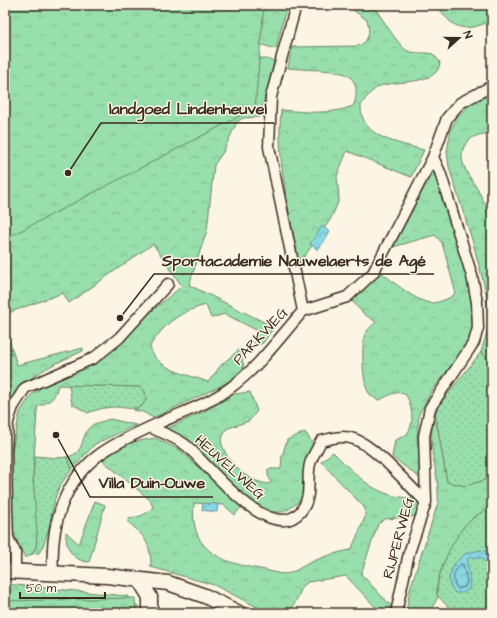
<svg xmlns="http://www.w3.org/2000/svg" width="497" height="618" viewBox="0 0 497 618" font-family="'Architects Daughter',sans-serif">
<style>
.grass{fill:url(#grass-dots);stroke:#6a8465}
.forest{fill:url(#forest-crowns);stroke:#6a8465}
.park{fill:url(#park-tufts);stroke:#6a8465}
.water{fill:url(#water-waves);stroke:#699295}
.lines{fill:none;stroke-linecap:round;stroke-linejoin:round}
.shore{stroke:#5a6f6d;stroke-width:1}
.street-casing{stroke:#3b2a1e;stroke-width:13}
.secondary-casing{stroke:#3b2a1e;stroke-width:17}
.street{stroke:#fcf5e5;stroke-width:10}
.secondary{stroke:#fcf5e5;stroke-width:14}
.labels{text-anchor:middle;stroke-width:3;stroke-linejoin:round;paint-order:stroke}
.street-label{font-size:15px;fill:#3b2a1e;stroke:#fcf5e5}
.leader{fill:none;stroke:#3b2a1e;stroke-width:1.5}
.callout-dot{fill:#3b2a1e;stroke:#fcf5e5;stroke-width:1.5}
.callout-label{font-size:16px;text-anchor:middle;font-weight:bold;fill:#3b2a1e;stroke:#fcf5e5;stroke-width:3;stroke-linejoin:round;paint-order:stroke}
</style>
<defs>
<pattern id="grass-dots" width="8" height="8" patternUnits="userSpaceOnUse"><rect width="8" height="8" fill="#99dfac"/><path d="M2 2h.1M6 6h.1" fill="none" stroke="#85c094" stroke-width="1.8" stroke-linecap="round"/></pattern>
<pattern id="forest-crowns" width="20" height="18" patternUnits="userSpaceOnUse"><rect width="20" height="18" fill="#99dfac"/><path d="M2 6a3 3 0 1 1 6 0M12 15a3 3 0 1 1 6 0" fill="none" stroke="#85c094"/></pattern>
<pattern id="park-tufts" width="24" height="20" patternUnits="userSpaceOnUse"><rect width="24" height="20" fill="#99dfac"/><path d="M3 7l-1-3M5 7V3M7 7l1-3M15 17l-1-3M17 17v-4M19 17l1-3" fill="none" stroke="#85c094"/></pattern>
<pattern id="water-waves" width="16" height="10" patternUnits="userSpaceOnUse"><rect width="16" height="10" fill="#88d7e4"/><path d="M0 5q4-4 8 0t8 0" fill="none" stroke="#76b9c3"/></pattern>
</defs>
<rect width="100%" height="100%" fill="#fcf5e5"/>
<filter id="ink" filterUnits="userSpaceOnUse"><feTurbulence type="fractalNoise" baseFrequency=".025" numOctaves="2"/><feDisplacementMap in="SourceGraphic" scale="8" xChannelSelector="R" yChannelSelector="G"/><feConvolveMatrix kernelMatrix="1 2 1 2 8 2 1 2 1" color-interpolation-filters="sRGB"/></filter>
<g filter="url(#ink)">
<!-- grass -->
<path class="grass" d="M481 352 488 359H492V478L465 486 447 482 435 413 443 400Z
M69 385 141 387 145 391 146 399 142 406C132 410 127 408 117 407 107 407 97 409 88 413L72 404Z
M35 456 56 458 67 457 72 469C67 476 60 484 57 492 50 512 51 535 39 553L32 554 36 547 33 476Z
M492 505V613H454L437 595C436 576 450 543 462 528 470 519 482 512 492 505Z"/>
<!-- forest -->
<path class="forest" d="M46 5 274 61 270 81 259 117 243 118 237 122 223 152 214 165 207 230 189 285 274 327 263 343 253 347 258 331 225 314 211 318 206 305C179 312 165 323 150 346 155 370 188 374 208 382L222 364 240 349 244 367 231 381 153 418 143 412 133 410 142 406 146 399 145 391 141 387 58 385C55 398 51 402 38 406L37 411 33 476 37 533 36 547 32 554 25 558 10 525V460L20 412 31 395 43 386 91 361 182 286 153 244 69 303 63 293 5 314V8Z
M176 5H287L276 49 222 33Z
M346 5H372C381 15 399 48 408 51 416 54 425 52 433 54L440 62C439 87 394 79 378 87 371 91 366 98 361 105 359 138 399 143 424 150L411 177 347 151 337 176 339 198 337 205 330 220 299 264C290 213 276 162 281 110 305 112 331 115 353 106 359 94 357 76 342 73 327 69 305 70 288 68L292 47 358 46C370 42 370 30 367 20Z
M437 5H492V29L486 23C461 33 451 27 437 5Z
M492 93V134C473 132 456 145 464 166 468 177 476 185 481 196 486 205 489 214 492 225V359H488L481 352 489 326 486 292 473 243 449 167 447 152 451 129 456 119 467 107Z
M434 168 469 286 474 309 473 328 469 342 431 392 419 414 417 439 424 481 392 457 395 440C399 438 404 437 407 434 415 424 412 405 406 395 395 389 390 396 379 400 375 398 371 397 369 393 362 385 362 347 364 337 366 330 371 327 376 322L364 314 351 300 380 271C391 280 418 304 433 303 440 302 448 299 454 295L455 290 442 243 435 235 393 247Z
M5 327 17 365 83 348V351C50 366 14 379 5 418Z
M250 392 257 411 249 421 226 429 221 441C226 462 247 482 269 484L271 482 268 475V469H281L282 456 287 440 305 432 316 448 305 496 297 503 289 509 281 512H272L255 505 164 430 205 411 235 394Z
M435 413 447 482 465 486 492 478V505C482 512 470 519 463 528 453 539 431 585 438 597L429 613H406L410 589 438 503C440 469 425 449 435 413Z
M110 419 136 425 95 444 72 469 67 457C88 453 78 433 94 424 99 422 105 421 110 419Z
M155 438 180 450 241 507 235 515 224 505 194 503C189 550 219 562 260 569 269 570 281 576 290 573 296 571 303 566 309 563 322 557 335 553 350 550L352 548 366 515 364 507 321 462 333 452C362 481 378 500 422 498L419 516 385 519 378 524 361 574 392 607 391 613H381L346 576 308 582 303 586 290 613H269L214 585 151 567C151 544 145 536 128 522L129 519C139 516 146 516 153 507L150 500 102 460 128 443Z
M95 501 105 505 89 562C73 561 65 548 66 532L79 544Z
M5 584 127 596 138 606 139 613H5Z"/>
<!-- park -->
<path class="park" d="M5 5H264L255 108 5 239Z
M135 598 136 613H5V601Z"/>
<!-- water -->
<path class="water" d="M322 226 330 232 318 250 310 244Z
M203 503 218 504 217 512 202 510Z
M482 550 492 554V569L482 558H468C466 569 472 579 469 589L463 593H455L450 586 449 578 454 564 466 553Z"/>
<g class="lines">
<!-- shore -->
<path class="shore" d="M461 564 463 565 467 582 465 587 458 589C451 582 453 570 461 564Z"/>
<defs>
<path id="street" d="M303 311 347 297 373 273 433 157
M150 427C162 433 178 438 188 447 209 466 271 547 301 511 313 496 306 480 310 464 312 456 318 448 321 441 332 438 343 435 354 439 375 446 409 486 426 502
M15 571V552L8 538 7 510 6 449 8 422 13 407 25 388 94 358 119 338 168 284
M53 572C50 527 63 479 103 452 122 439 146 429 168 419 189 410 211 402 230 388 258 368 280 337 303 311L269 147 271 97 296 5
M396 613 409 553 426 502 424 436 430 408 474 342 478 328 477 302 472 276 440 172 433 157 447 118 460 103 492 86"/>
<path id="secondary" d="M5 571 107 576 168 583 205 596 239 613
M140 581 150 597V613"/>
</defs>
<!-- street casing -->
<use href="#street" class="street-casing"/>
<!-- secondary casing -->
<use href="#secondary" class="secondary-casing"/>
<!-- street -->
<use href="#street" class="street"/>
<!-- secondary -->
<use href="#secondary" class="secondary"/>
</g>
</g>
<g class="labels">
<!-- street labels -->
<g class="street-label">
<text transform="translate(260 336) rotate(-47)" y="5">PARKWEG</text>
<text transform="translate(230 467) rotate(42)" y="5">HEUVELWEG</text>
<text transform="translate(398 538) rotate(-75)" y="5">RIJPERWEG</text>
</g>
</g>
<!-- callouts -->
<path class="leader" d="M68 173L101 123H274M120 318L154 274H434M56 435L90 497H213"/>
<g class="callout-dot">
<circle cx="68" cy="173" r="4"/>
<circle cx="120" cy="318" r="4"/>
<circle cx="56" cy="435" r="4"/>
</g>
<g class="callout-label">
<text x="188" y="114">landgoed Lindenheuvel</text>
<text x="294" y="266">Sportacademie Nauwelaerts de Agé</text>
<text x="152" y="488">Villa Duin-Ouwe</text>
</g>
<!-- margin -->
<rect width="497" height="618" fill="none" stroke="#fcf5e5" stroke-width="20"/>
<rect x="10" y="10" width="477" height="598" fill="none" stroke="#3b2a1e" stroke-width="1.5" filter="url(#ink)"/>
<!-- north arrow -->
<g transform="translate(459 38) rotate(69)" stroke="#fcf5e5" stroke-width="3" paint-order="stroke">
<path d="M0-3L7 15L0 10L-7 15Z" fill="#3b2a1e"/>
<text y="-6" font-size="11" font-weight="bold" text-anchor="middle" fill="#3b2a1e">N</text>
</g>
<!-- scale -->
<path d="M20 592v6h85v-6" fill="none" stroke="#3b2a1e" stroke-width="2"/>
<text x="26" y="592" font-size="12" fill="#3b2a1e" stroke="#fcf5e5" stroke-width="3" paint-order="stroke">50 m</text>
</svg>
